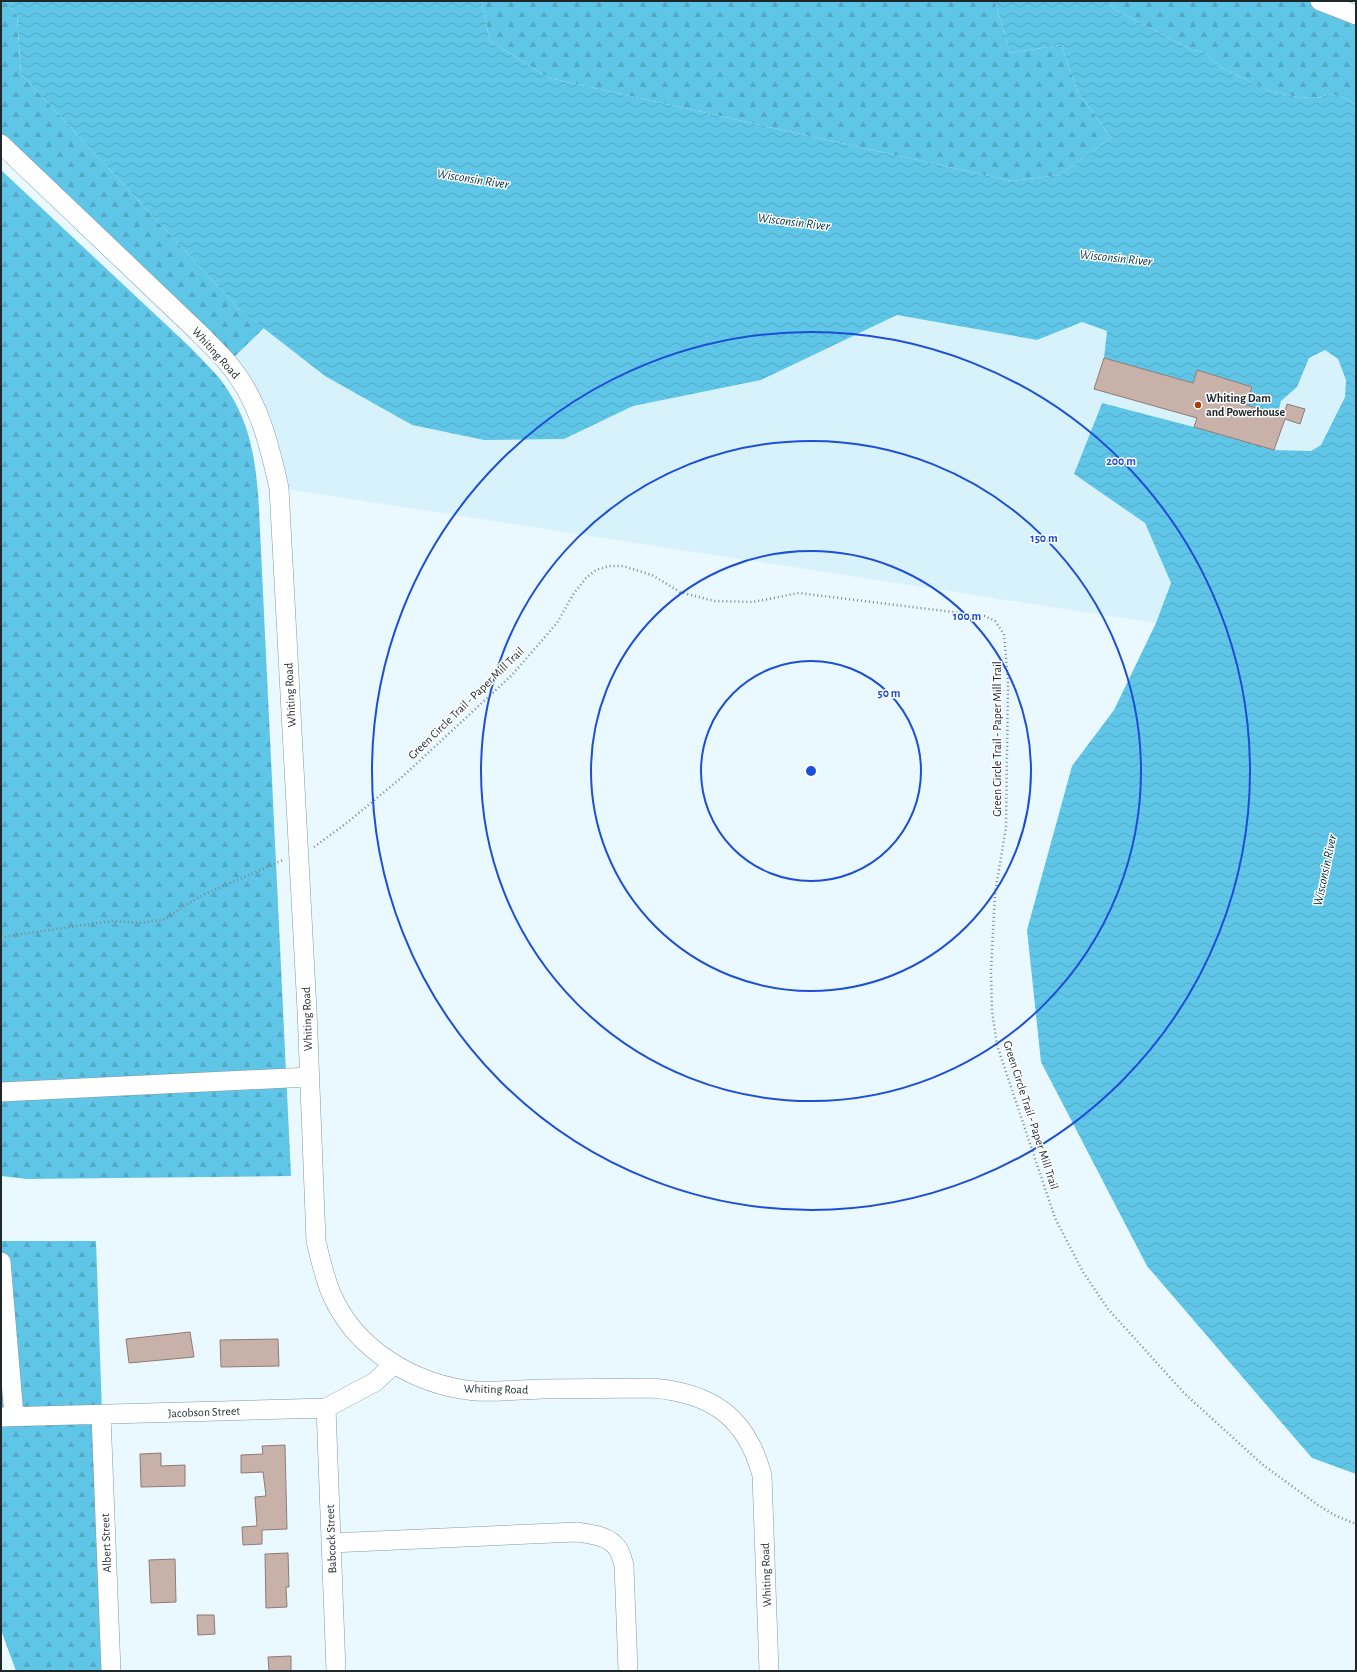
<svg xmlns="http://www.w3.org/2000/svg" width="1357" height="1672" viewBox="0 0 1357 1672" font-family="'Alegreya Sans',sans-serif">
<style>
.built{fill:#d7f2fb}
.forest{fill:url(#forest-firs)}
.water{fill:url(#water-waves)}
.building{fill:#c8b1a8;stroke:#8f7b72}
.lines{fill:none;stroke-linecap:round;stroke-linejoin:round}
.minor-casing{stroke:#8299a1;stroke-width:20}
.path{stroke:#7c888d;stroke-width:2.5;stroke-dasharray:1 3;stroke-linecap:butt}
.minor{stroke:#fff;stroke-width:19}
.ring{fill:none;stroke:#1d4ed8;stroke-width:2}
.poi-dot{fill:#a23f04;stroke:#fff;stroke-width:1.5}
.labels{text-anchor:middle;stroke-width:3;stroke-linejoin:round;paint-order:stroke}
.street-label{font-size:12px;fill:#1e282b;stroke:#fff}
.poi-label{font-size:12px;font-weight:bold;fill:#1e282b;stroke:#fff;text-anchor:start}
.water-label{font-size:13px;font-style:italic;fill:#00323f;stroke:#fff}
.centre{fill:#1d4ed8;stroke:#fff;stroke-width:2}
.ring-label{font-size:12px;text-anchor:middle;font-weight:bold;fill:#1d4ed8;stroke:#fff;stroke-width:3;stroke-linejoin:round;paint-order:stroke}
</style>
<defs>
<pattern id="forest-firs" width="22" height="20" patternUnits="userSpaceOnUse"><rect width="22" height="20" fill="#60c6e8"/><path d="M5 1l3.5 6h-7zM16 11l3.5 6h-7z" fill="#53aac7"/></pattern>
<pattern id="water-waves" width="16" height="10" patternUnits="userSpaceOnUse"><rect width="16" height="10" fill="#60c6e8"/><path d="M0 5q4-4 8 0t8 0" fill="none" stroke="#53aac7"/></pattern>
</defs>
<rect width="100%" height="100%" fill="#eaf9ff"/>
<!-- built -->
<path class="built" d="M897 315 1037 340 1082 322 1107 331 1193 383 1197 370 1252 387 1246 405 1278 413 1281 401 1297 387 1309 358 1325 350 1338 359 1346 380 1345 397 1321 445 1311 451 1274 450 1101 403 1074 474 1145 523 1171 583 1156 623 279 488 228 363 264 328 325 376 411 425 484 440 564 439 633 406 761 380Z"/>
<!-- forest -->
<path class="forest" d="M1 1H4L17 15 21 74 239 309 264 328 228 363 1 144Z
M481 1H995L1010 53 1061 45 1078 92 1111 138 1059 175 1012 181 549 78 490 41Z
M1108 1H1320L1356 15V105L1345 98 1331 94 1316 98 1297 97 1269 91 1220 67 1204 52 1192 50 1114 9Z
M1 170 191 348C200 358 211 368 220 379 251 420 256 460 259 509L291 1176 27 1179 1 1176Z
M1 1241H96L111 1671H16L1 1630Z"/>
<!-- water -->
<path class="water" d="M4 1H481L490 41 549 78 1012 181 1059 175 1111 138 1078 92 1061 45 1010 53 995 1H1108L1114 9 1192 50 1204 52 1220 67 1269 91 1297 97 1316 98 1331 94 1345 98 1356 105V1474L1312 1458 1147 1266 1041 1062 1027 930 1072 766 1114 710 1156 623 1171 583 1145 523 1074 474 1102 403 1194 427 1274 450 1311 451 1321 445 1345 397 1346 380 1338 359 1325 350 1309 358 1297 387 1281 401 1278 413 1246 405 1252 387 1197 370 1193 383 1104 358 1107 331 1082 322 1037 340 897 315 761 380 633 406 564 439 484 440 412 425 325 376 239 309 21 74 17 15Z"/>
<!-- building -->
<path class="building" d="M1104 358 1193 383 1197 370 1252 387 1246 405 1284 415 1287 404 1305 409 1300 424 1285 419 1274 450 1194 427 1197 418 1094 389Z
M190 1332 194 1357 129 1363 126 1339Z
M278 1339 279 1366 221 1367 220 1340Z
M285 1445 287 1529 262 1530V1544L243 1545 242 1527 257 1526 255 1497 266 1496 263 1472 241 1473V1455L263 1454 262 1446Z
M161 1453V1466L185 1465V1486L141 1487 140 1454Z
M288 1553 289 1587H286L287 1607 266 1608 265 1554Z
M175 1559 176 1602 151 1603 149 1560Z
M197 1615H214L215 1634 198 1635Z
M291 1656V1671H269L268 1657Z"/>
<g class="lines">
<defs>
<path id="minor" d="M1320 1 1356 15
M1 144 197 331C207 341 217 351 227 362 258 398 269 443 279 488L307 1010 316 1241C320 1258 324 1276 331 1293 355 1350 415 1385 475 1391 497 1392 520 1390 542 1389 579 1389 615 1388 652 1388 711 1393 746 1416 762 1475L769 1671
M1 1092 309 1077
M1 1262 14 1416
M326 1408 336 1671
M101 1415 111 1671
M1 1417 326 1408 375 1382 394 1364
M331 1543 577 1532C591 1534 610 1536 618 1549 621 1553 622 1560 624 1565L628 1671"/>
</defs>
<!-- minor casing -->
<use href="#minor" class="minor-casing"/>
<!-- path -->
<path class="path" d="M314 847 348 822 401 778 512 675 557 623 574 593 586 578 596 570 609 566H623L652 575 680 592 714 601 753 602 799 593 985 616 995 621 1004 634 1008 681 1006 827 995 894 991 970 992 1011 997 1045 1007 1075 1055 1218 1083 1272 1108 1309 1185 1394 1263 1465 1318 1505 1334 1515 1356 1524
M1 937 112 921 142 923 166 919 184 906 205 894 283 860"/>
<!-- minor -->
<use href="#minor" class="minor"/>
</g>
<!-- distance rings -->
<g class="ring">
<circle cx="811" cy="771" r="110"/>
<circle cx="811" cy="771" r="220"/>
<circle cx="811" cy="771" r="330"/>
<circle cx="811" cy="771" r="439"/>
</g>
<!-- markers -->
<circle class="poi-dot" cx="1198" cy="405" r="4"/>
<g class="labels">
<!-- street labels -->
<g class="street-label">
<text transform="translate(216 353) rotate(48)" y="4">Whiting Road</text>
<text transform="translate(290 695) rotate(-93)" y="4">Whiting Road</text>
<text transform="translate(466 703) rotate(-44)" y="4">Green Circle Trail - Paper Mill Trail</text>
<text transform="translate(997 739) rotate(-90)" y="4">Green Circle Trail - Paper Mill Trail</text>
<text transform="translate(307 1019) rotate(-92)" y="4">Whiting Road</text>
<text transform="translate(1031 1115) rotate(72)" y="4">Green Circle Trail - Paper Mill Trail</text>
<text transform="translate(496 1389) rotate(1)" y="4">Whiting Road</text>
<text transform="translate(204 1412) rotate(-2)" y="4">Jacobson Street</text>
<text transform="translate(331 1539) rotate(-92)" y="4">Babcock Street</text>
<text transform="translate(106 1543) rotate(-92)" y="4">Albert Street</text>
<text transform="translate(766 1575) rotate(-92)" y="4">Whiting Road</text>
</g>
<!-- poi labels -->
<g class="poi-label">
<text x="1206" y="402">Whiting Dam<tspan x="1206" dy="14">and Powerhouse</tspan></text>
</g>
<!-- water labels -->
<g class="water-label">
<text transform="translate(473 178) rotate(9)" y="5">Wisconsin River</text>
<text transform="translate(794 221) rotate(7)" y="5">Wisconsin River</text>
<text transform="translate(1116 257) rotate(6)" y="5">Wisconsin River</text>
<text transform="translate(1324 870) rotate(-78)" y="5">Wisconsin River</text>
</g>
</g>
<circle cx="811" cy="771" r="6" class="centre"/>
<g class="ring-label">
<text x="1121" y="465">200 m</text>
<text x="1044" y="542">150 m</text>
<text x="967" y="620">100 m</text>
<text x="889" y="697">50 m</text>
</g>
<!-- border -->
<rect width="1357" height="1672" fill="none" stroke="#1e282b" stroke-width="4"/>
</svg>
